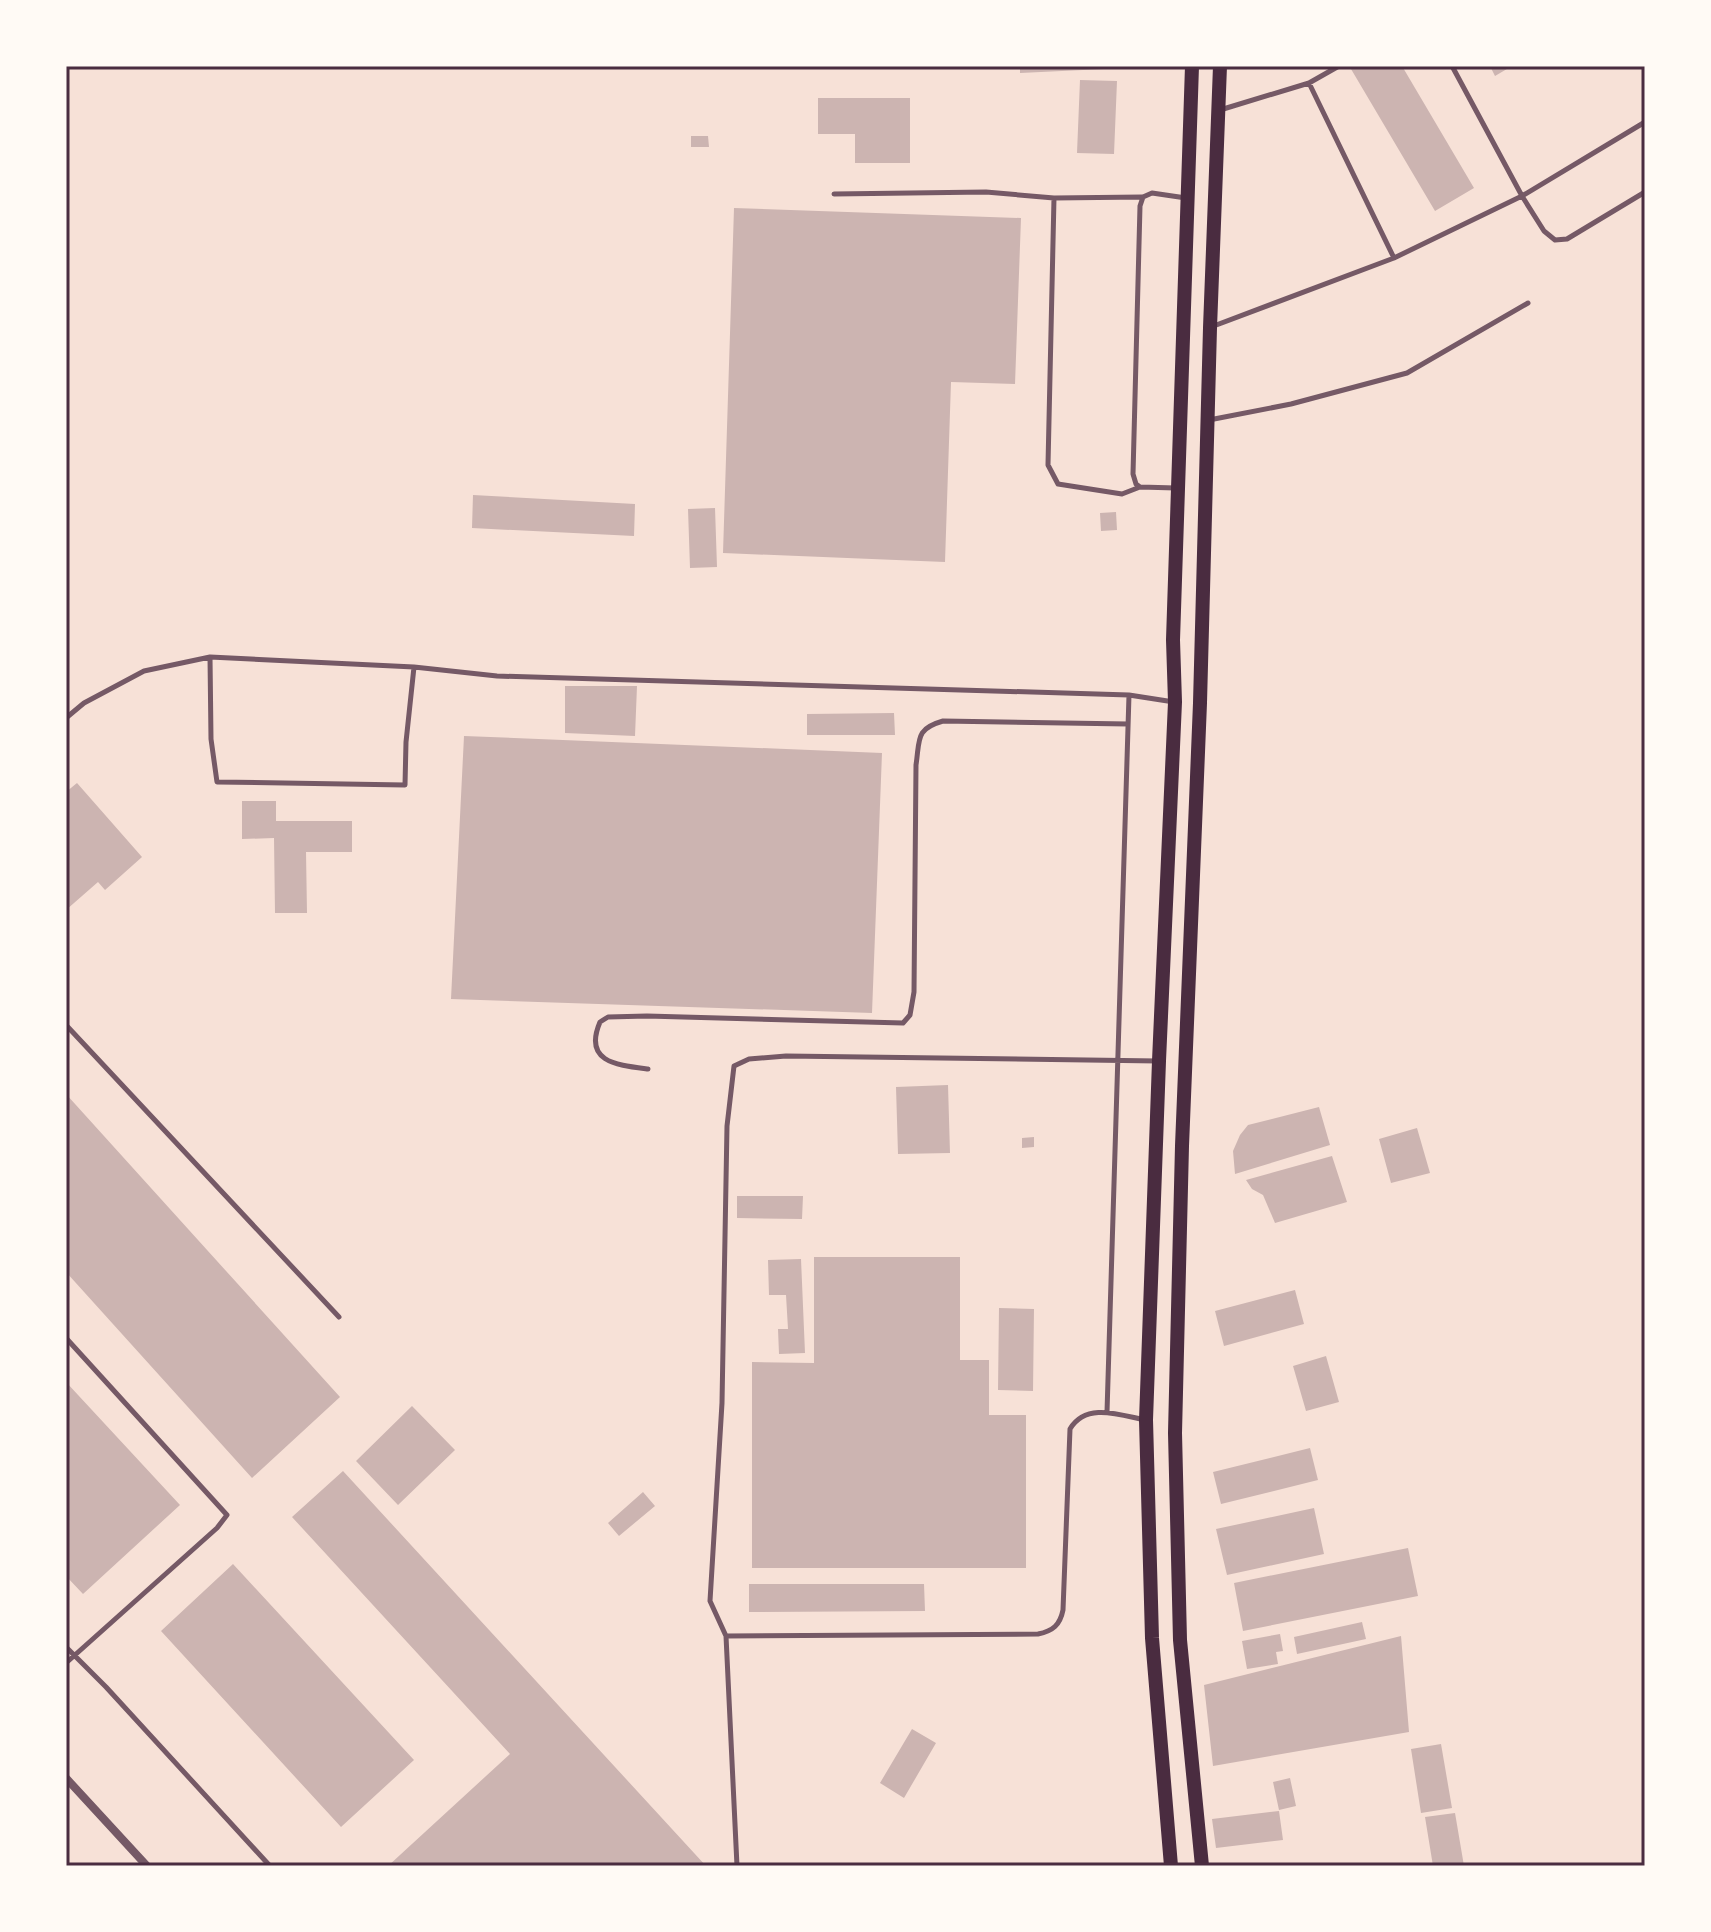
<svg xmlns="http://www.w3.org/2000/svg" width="1711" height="1932" viewBox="0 0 1711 1932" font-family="'Zilla Slab',serif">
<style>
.building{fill:#ccb4b1}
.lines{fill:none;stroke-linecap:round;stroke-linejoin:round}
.service{stroke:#755966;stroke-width:5}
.minor{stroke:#755966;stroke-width:8}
.secondary{stroke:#4a2c40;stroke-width:14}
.neatline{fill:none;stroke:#4a2c40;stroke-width:3}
</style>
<rect width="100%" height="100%" fill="#f7e1d7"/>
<!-- building -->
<path class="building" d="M1020 66H1103L1104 69 1020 73Z
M1356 66H1402L1474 188 1435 211 1351 69Z
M1490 66H1512L1495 76Z
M1080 80 1117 81 1114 154 1077 153Z
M818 98H910V163H855V134H818Z
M691 136H708L709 147H691Z
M734 208 1021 218 1015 384 951 382 945 562 723 553Z
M473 495 635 504 634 536 472 528Z
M715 508 717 567 690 568 688 509Z
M1116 512 1117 530 1101 531 1100 513Z
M565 686H637L635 736 565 733Z
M894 713 895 735H807V714Z
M464 736 882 753 872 1013 451 999Z
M77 783 142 857 105 890 98 882 66 910V792Z
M242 801H276V821H352V852H306L307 913H275L274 838 242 839Z
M948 1085 950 1153 898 1154 896 1087Z
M66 1094 340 1397 252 1478 66 1272Z
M1319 1107 1330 1145 1235 1174 1233 1151 1240 1135 1248 1125Z
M1417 1128 1430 1173 1391 1183 1379 1139Z
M1034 1137V1147L1022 1148V1138Z
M1332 1156 1347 1202 1275 1223 1263 1195 1252 1189 1246 1180Z
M737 1196H803L802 1219 737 1218Z
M814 1257H960V1360H989V1415H1026V1568H752V1362L814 1363Z
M801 1259 805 1353 779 1354 778 1329H788L786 1295H769L768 1260Z
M1295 1290 1304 1324 1224 1346 1215 1311Z
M999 1308 1034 1309 1033 1391 998 1390Z
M1326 1356 1339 1402 1306 1411 1293 1366Z
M66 1382 180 1505 83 1594 66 1576Z
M412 1406 455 1450 398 1505 356 1461Z
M1310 1448 1318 1480 1221 1504 1213 1472Z
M343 1471 706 1866H388L510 1754 292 1517Z
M643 1492 655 1506 619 1536 608 1523Z
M1314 1508 1324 1554 1227 1575 1216 1529Z
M1408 1548 1418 1596 1243 1631 1234 1583Z
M233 1564 414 1760 341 1827 161 1631Z
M749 1584H924L925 1611 749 1612Z
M1362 1622 1366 1639 1297 1654 1294 1637Z
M1280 1634 1283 1651 1276 1652 1278 1664 1247 1669 1242 1641Z
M1401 1636 1409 1732 1213 1766 1204 1685Z
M912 1729 936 1743 904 1798 880 1783Z
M1441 1744 1452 1808 1421 1813 1411 1749Z
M1290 1778 1296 1806 1279 1810 1273 1782Z
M1279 1811 1283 1840 1216 1848 1212 1819Z
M1455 1813 1464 1866H1433L1425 1817Z"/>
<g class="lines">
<!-- service -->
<path class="service" d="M1452 66 1522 196 1645 122
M1309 83 1394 258
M1220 110 1309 83 1339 66
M834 194 986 192 1054 198 1142 197
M1054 198 1048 465 1058 484 1122 494 1140 487
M1211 327 1394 258 1522 196 1544 231 1555 240 1567 239 1645 192
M1209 420 1291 404 1407 373 1528 303
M1176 488 1140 487 1136 484 1133 474 1140 206 1143 197 1152 193 1186 198
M210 657 211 739 217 782 405 785 406 742 414 667
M66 718 84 703 144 671 210 657 414 667 497 676 1129 695 1174 702
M66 1025 339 1317
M648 1069C616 1065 583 1062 600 1022L608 1017 647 1016 903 1023 910 1015 914 992 916 765C920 739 915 729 943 721L1128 724
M66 1338 227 1515 217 1528 66 1663
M1107 1412 1129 695
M726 1636 1038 1634C1053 1631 1060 1625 1063 1610L1070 1429C1086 1402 1120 1415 1145 1420
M66 1647 106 1687 270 1866
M737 1866 726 1636 710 1601 722 1403 727 1126 734 1066 749 1059 786 1056 1158 1061"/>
<!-- minor -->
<path class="minor" d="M66 1778 147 1866"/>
<!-- secondary -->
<path class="secondary" d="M1171 1866 1152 1638 1146 1420 1159 1061 1175 702 1173 640 1192 66
M1202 1866 1180 1640 1175 1433 1182 1146 1200 703 1210 328 1220 66"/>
</g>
<!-- border -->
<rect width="1711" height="1932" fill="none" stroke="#fffaf5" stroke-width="136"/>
<rect x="68" y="68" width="1575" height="1796" class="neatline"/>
</svg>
